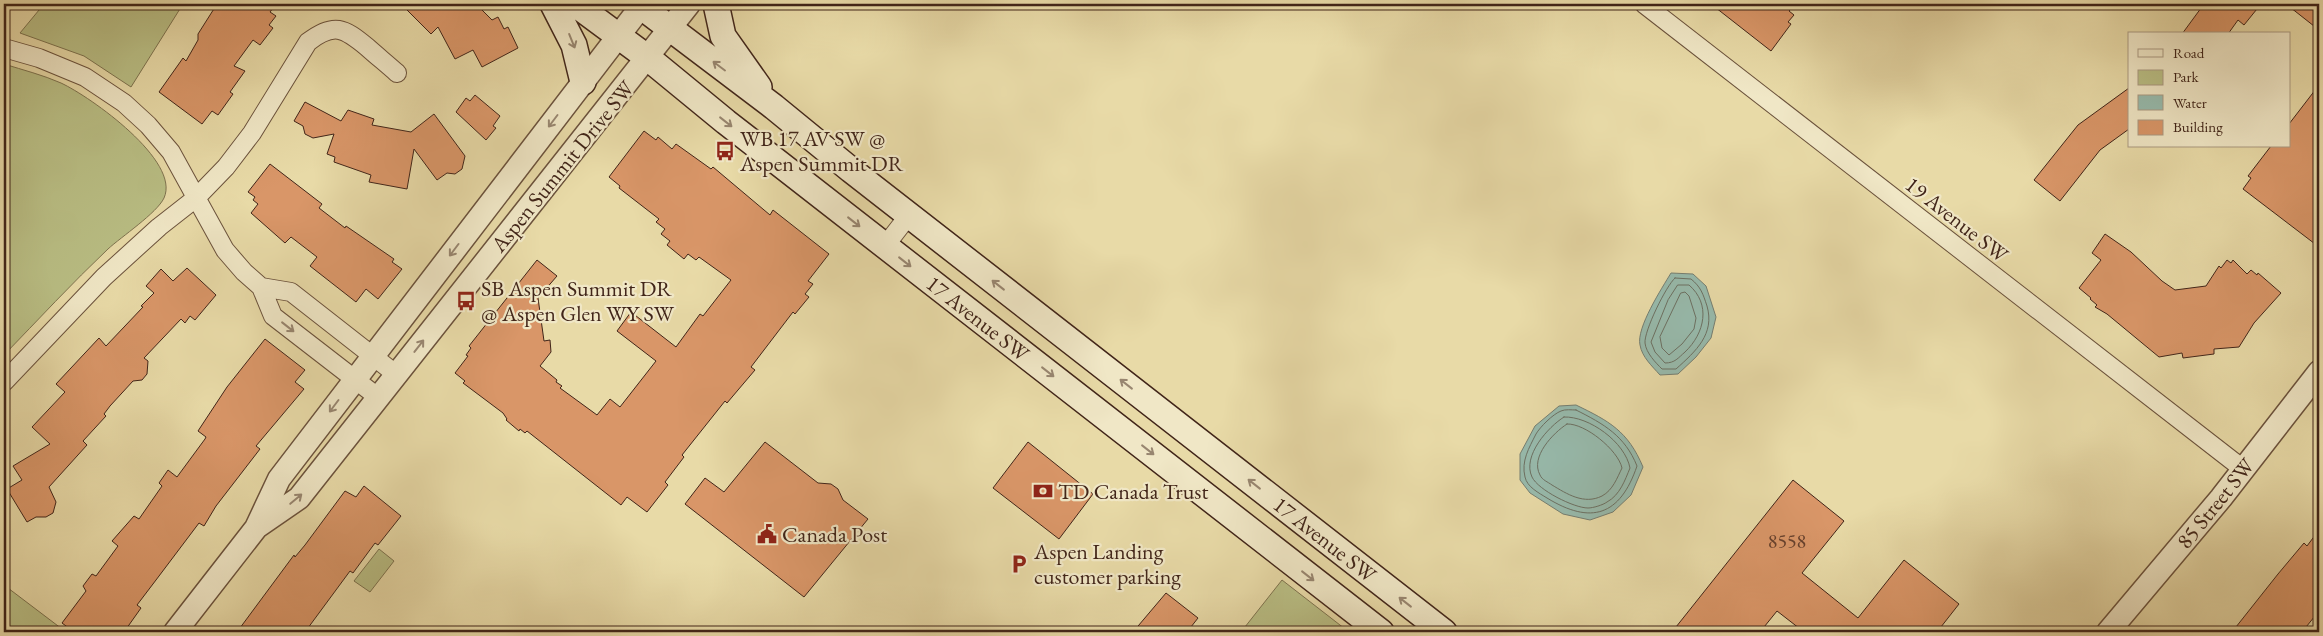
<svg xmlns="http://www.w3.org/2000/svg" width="2323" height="636" viewBox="0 0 2323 636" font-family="'EB Garamond',serif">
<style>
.green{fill:#b9be84;stroke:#7d724e}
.water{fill:#97baac;stroke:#757e71}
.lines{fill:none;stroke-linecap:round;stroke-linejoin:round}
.shore{stroke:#6c7062;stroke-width:1}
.building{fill:#d99668;stroke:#412519}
.minor-casing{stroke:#6b523c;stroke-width:20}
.tertiary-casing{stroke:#6b523c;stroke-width:25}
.secondary-casing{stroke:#412519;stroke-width:28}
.minor{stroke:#f0e7c6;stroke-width:18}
.tertiary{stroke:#f0e7c6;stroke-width:22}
.secondary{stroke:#f0e7c6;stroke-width:25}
.oneway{stroke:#988670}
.labels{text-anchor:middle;stroke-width:4.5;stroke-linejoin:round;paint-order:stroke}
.number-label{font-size:20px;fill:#67412d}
.poi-label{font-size:22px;fill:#412519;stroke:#f0e7c6;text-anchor:start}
.street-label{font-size:22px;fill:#412519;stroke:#f0e7c6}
</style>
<rect width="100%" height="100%" fill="#e8daa7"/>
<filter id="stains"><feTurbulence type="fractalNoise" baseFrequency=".004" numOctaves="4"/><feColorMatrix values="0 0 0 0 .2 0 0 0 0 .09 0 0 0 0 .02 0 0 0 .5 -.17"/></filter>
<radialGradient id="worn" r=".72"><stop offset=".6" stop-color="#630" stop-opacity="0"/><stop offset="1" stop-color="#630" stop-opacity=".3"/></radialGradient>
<!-- green -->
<path class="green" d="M44 4H183L131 87 84 56 20 33Z
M4 64C23 70 43 75 61 83 91 97 181 161 164 198 157 213 121 237 108 249 72 283 38 320 4 355Z
M379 549 394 561 370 592 354 581Z
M1282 580 1349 632H1241Z
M4 585 66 632H4Z"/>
<!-- water -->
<path class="water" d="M1671 273 1693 274 1706 286 1716 317 1711 338 1696 357 1678 374 1660 375C1652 366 1642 357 1640 345 1636 328 1662 288 1671 273Z
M1576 405C1609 421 1628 431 1643 467L1631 495 1613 512 1590 520 1563 514 1530 493 1520 480V454L1535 426 1559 406Z"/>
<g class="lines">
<!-- shore -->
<path class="shore" d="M1675 278 1691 279C1701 287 1703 294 1707 306 1715 334 1696 351 1676 369H1662C1656 363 1646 353 1645 343 1644 331 1666 286 1675 278Z
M1678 285H1689C1711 304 1705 333 1685 352 1678 358 1675 363 1665 363L1655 352 1651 342 1668 300Z
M1681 293 1685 292 1689 296 1696 318 1694 329 1682 344 1669 355 1662 348 1660 337Z
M1576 410C1604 424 1625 436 1637 466 1620 516 1591 525 1547 498 1539 493 1527 487 1525 477 1521 461 1529 448 1536 434 1540 427 1553 414 1561 411 1565 409 1572 410 1576 410Z
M1564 417C1589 416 1625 442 1630 468 1625 480 1620 495 1607 502 1603 505 1593 508 1588 508 1574 508 1538 490 1532 477 1522 456 1548 427 1564 417Z
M1567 424C1585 423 1618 450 1622 468 1617 478 1613 490 1602 496 1584 505 1567 494 1552 485 1548 482 1542 480 1540 475 1530 457 1553 433 1567 424Z"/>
</g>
<!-- building -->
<path class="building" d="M217 4H276L270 12 276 16 269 25 273 28 260 45 253 40 234 66 245 71 230 92 233 94 218 115 212 111 202 124 159 92 183 58 186 61 198 40V34Z
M401 4H476L492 20 498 17 504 29 508 27 518 48 482 67 473 50 455 59 438 27 431 34Z
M1711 4H1795L1789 11 1794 15 1788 22 1791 24 1771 51Z
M2204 4H2261L2244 25 2238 20 2228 34H2182Z
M2286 4H2319V30Z
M2319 85V247L2243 189 2251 178 2248 176 2271 146H2289V124Z
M2129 88V129L2100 150 2060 201 2034 180 2078 125Z
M475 95 500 116 493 126 496 128 486 140 456 112 466 98 470 101Z
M305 102 341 121 348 110 374 119 372 125 411 132 434 114 465 156 462 169 455 174 447 173 437 180 414 149 407 189 369 182 371 175 334 162 335 157 327 154 334 134 313 138 305 134 303 126 294 121Z
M644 131 656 140 658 137 672 149 676 144 711 169 713 167 770 215 773 210 829 254 808 281 813 284 805 294 809 297 795 314 793 312 751 367 755 370 738 390 727 403 725 401 682 455 684 457 665 482 668 485 647 512 627 497 621 505 527 431 525 433 520 429 519 431 506 420 507 419 503 413 463 383 465 381 455 373 468 356 466 355 471 348 469 346 537 260 557 276 538 298 544 341 550 340 551 352 540 366 557 380 556 382 562 386 560 388 597 415 610 399 620 407 656 361 617 331 631 312 676 347 700 314 703 316 731 280 699 257 696 260 688 254 684 259 667 245 670 241 661 234 665 229 656 222 659 219 619 188 620 186 609 177Z
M270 164 322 204 319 208 345 228 346 226 394 259 392 262 402 269 378 299 366 289 356 302 310 266 317 257 291 237 285 243 251 213 258 204 253 200 255 197 248 192Z
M2105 234 2131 252 2162 281 2175 290 2206 286 2219 266 2221 268 2227 260 2231 263 2233 260 2247 274 2251 270 2257 275 2258 273 2281 293 2254 323 2239 347 2214 349V354L2183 358 2182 353 2159 357 2107 314 2095 307 2097 305 2090 299 2091 298 2079 288 2101 260 2092 253Z
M187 268 216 295 195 320 190 316 185 323 181 319 144 358 148 361 147 374 142 380 133 381 110 406 104 414 106 416 83 441 87 445 49 487 56 502 53 513 46 517H36L27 522 7 489 22 480 13 466 50 444 32 427 65 392 56 384 99 338 106 346 143 307 141 306 154 293 146 286 161 269 173 281Z
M265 339 305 370 295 382 304 389 256 446 260 449 216 506 204 526 199 523 156 580 137 605 141 608 124 632H74L62 623 86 591 83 586 92 574 96 576 118 546 112 541 134 516 139 519 162 486 159 483 168 470 177 477 205 439 206 437 198 431 227 387Z
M765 442 818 483 831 484 838 489 843 500 868 519 804 597 685 504 705 478 724 492Z
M1028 442 1093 494 1059 539 993 488Z
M1793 480 1844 521 1802 573 1858 618 1904 560 1959 604 1937 632H1804L1777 611 1760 632H1672Z
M364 486 401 516 378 545 375 543 353 573 350 571 305 632H237L294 555 295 557 305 545 345 491 356 497Z
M2319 530V611L2302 632H2232L2278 574 2304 543 2307 546Z
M1166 593 1198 618 1187 632H1133Z"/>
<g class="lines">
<defs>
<path id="minor" d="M1644 4 2243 469
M4 48 39 58 85 77 124 103 148 125 171 152 225 250 244 272 261 287 273 316 379 398
M885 246 909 215
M261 287 291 292 397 375
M4 382 104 277 159 227 196 198 226 167 252 133 308 42C334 22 344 28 367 47 377 56 387 64 397 73"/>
<path id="tertiary" d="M257 527 299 498 689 4
M175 632 256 528 279 479 643 4
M2108 632 2221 498 2319 372"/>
<path id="secondary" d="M553 4 574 45 583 82
M575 4 648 58 726 122 1381 632
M638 4 774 107 851 170 1444 632
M716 4 723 36 759 87"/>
</defs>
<!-- minor casing -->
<use href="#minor" class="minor-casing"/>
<!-- tertiary casing -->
<use href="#tertiary" class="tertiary-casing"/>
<!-- secondary casing -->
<use href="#secondary" class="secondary-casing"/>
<!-- minor -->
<use href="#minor" class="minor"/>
<!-- tertiary -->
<use href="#tertiary" class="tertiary"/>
<!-- secondary -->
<use href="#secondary" class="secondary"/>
</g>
<!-- one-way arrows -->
<defs><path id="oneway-shaft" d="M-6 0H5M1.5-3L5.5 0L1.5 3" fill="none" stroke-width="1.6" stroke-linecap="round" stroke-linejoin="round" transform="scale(1.25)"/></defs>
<g class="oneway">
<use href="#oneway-shaft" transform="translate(572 41) rotate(68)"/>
<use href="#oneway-shaft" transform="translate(719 66) rotate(-143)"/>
<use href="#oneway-shaft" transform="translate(553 121) rotate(127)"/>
<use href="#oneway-shaft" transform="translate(726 122) rotate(38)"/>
<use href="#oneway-shaft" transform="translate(854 222) rotate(38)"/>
<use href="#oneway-shaft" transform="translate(454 250) rotate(127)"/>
<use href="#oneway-shaft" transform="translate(905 262) rotate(38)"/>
<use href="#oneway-shaft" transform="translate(998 285) rotate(-142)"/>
<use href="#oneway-shaft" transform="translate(288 327) rotate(38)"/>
<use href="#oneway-shaft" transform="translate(419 346) rotate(-52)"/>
<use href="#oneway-shaft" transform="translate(1048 372) rotate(38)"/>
<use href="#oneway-shaft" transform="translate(1126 384) rotate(-142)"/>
<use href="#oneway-shaft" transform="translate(334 406) rotate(127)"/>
<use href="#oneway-shaft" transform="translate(1148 450) rotate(38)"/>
<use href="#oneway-shaft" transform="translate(1254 484) rotate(-142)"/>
<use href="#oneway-shaft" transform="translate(296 499) rotate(-40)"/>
<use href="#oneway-shaft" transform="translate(1308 576) rotate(38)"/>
<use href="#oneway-shaft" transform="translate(1405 602) rotate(-142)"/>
</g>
<!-- icons -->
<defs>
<symbol id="bus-bare" viewBox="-9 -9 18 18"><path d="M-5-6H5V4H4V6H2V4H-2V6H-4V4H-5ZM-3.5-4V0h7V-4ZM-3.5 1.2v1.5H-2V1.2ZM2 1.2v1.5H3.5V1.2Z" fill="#8f2418" stroke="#f0e7c6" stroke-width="2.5" paint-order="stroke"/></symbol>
<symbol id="bank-bare" viewBox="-9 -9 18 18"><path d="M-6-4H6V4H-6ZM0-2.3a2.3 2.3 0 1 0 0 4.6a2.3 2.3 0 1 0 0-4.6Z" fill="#8f2418" stroke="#f0e7c6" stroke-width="2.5" paint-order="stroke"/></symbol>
<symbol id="civic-bare" viewBox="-9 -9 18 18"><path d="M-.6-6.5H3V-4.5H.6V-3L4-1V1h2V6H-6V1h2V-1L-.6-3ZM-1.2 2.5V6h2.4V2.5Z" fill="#8f2418" stroke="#f0e7c6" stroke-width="2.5" paint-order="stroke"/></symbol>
<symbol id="parking-bare" viewBox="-9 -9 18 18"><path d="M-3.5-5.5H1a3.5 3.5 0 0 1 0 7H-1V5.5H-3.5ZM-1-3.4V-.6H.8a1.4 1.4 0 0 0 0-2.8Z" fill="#8f2418" stroke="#f0e7c6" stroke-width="2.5" paint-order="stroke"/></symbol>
</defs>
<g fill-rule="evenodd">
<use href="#bus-bare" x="711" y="137" width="28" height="28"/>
<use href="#bus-bare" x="452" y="287" width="28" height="28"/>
<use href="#bank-bare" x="1029" y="477" width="28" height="28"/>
<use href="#civic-bare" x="753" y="520" width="28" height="28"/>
<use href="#parking-bare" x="1005" y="550" width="28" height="28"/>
</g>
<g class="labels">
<!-- number labels -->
<g class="number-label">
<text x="1787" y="548">8558</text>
</g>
<!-- poi labels -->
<g class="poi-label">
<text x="740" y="146">WB 17 AV SW @<tspan x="740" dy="25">Aspen Summit DR</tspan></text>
<text x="481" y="296">SB Aspen Summit DR<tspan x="481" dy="25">@ Aspen Glen WY SW</tspan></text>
<text x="1058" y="499">TD Canada Trust</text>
<text x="782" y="542">Canada Post</text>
<text x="1034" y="559">Aspen Landing<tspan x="1034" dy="25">customer parking</tspan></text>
</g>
<!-- street labels -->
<g class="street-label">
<text transform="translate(562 166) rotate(-51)" y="8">Aspen Summit Drive SW</text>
<text transform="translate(1957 219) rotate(38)" y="8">19 Avenue SW</text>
<text transform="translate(978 318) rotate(38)" y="8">17 Avenue SW</text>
<text transform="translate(2215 503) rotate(-51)" y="8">85 Street SW</text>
<text transform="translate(1325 539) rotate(38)" y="8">17 Avenue SW</text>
</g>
</g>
<!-- margin -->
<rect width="2323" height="636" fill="none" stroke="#e8daa7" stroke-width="20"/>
<rect x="5" y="5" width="2313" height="626" fill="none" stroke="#412519" stroke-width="2.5"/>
<rect x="10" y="10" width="2303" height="616" fill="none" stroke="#412519"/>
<!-- legend -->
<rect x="2128" y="32" width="162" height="115" fill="#f0e7c6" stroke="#aa9981"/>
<rect x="2138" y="49" width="25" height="8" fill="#f0e7c6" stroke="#aa9981"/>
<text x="2173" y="58" font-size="15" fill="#412519">Road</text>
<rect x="2138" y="70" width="25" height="15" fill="#b9be84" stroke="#aa9981"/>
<text x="2173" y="82" font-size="15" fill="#412519">Park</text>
<rect x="2138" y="95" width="25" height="15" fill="#97baac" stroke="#aa9981"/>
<text x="2173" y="108" font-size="15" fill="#412519">Water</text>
<rect x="2138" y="120" width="25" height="15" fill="#d99668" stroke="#aa9981"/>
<text x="2173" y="132" font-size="15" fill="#412519">Building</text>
<rect width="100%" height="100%" filter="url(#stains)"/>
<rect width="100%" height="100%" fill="url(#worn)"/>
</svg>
